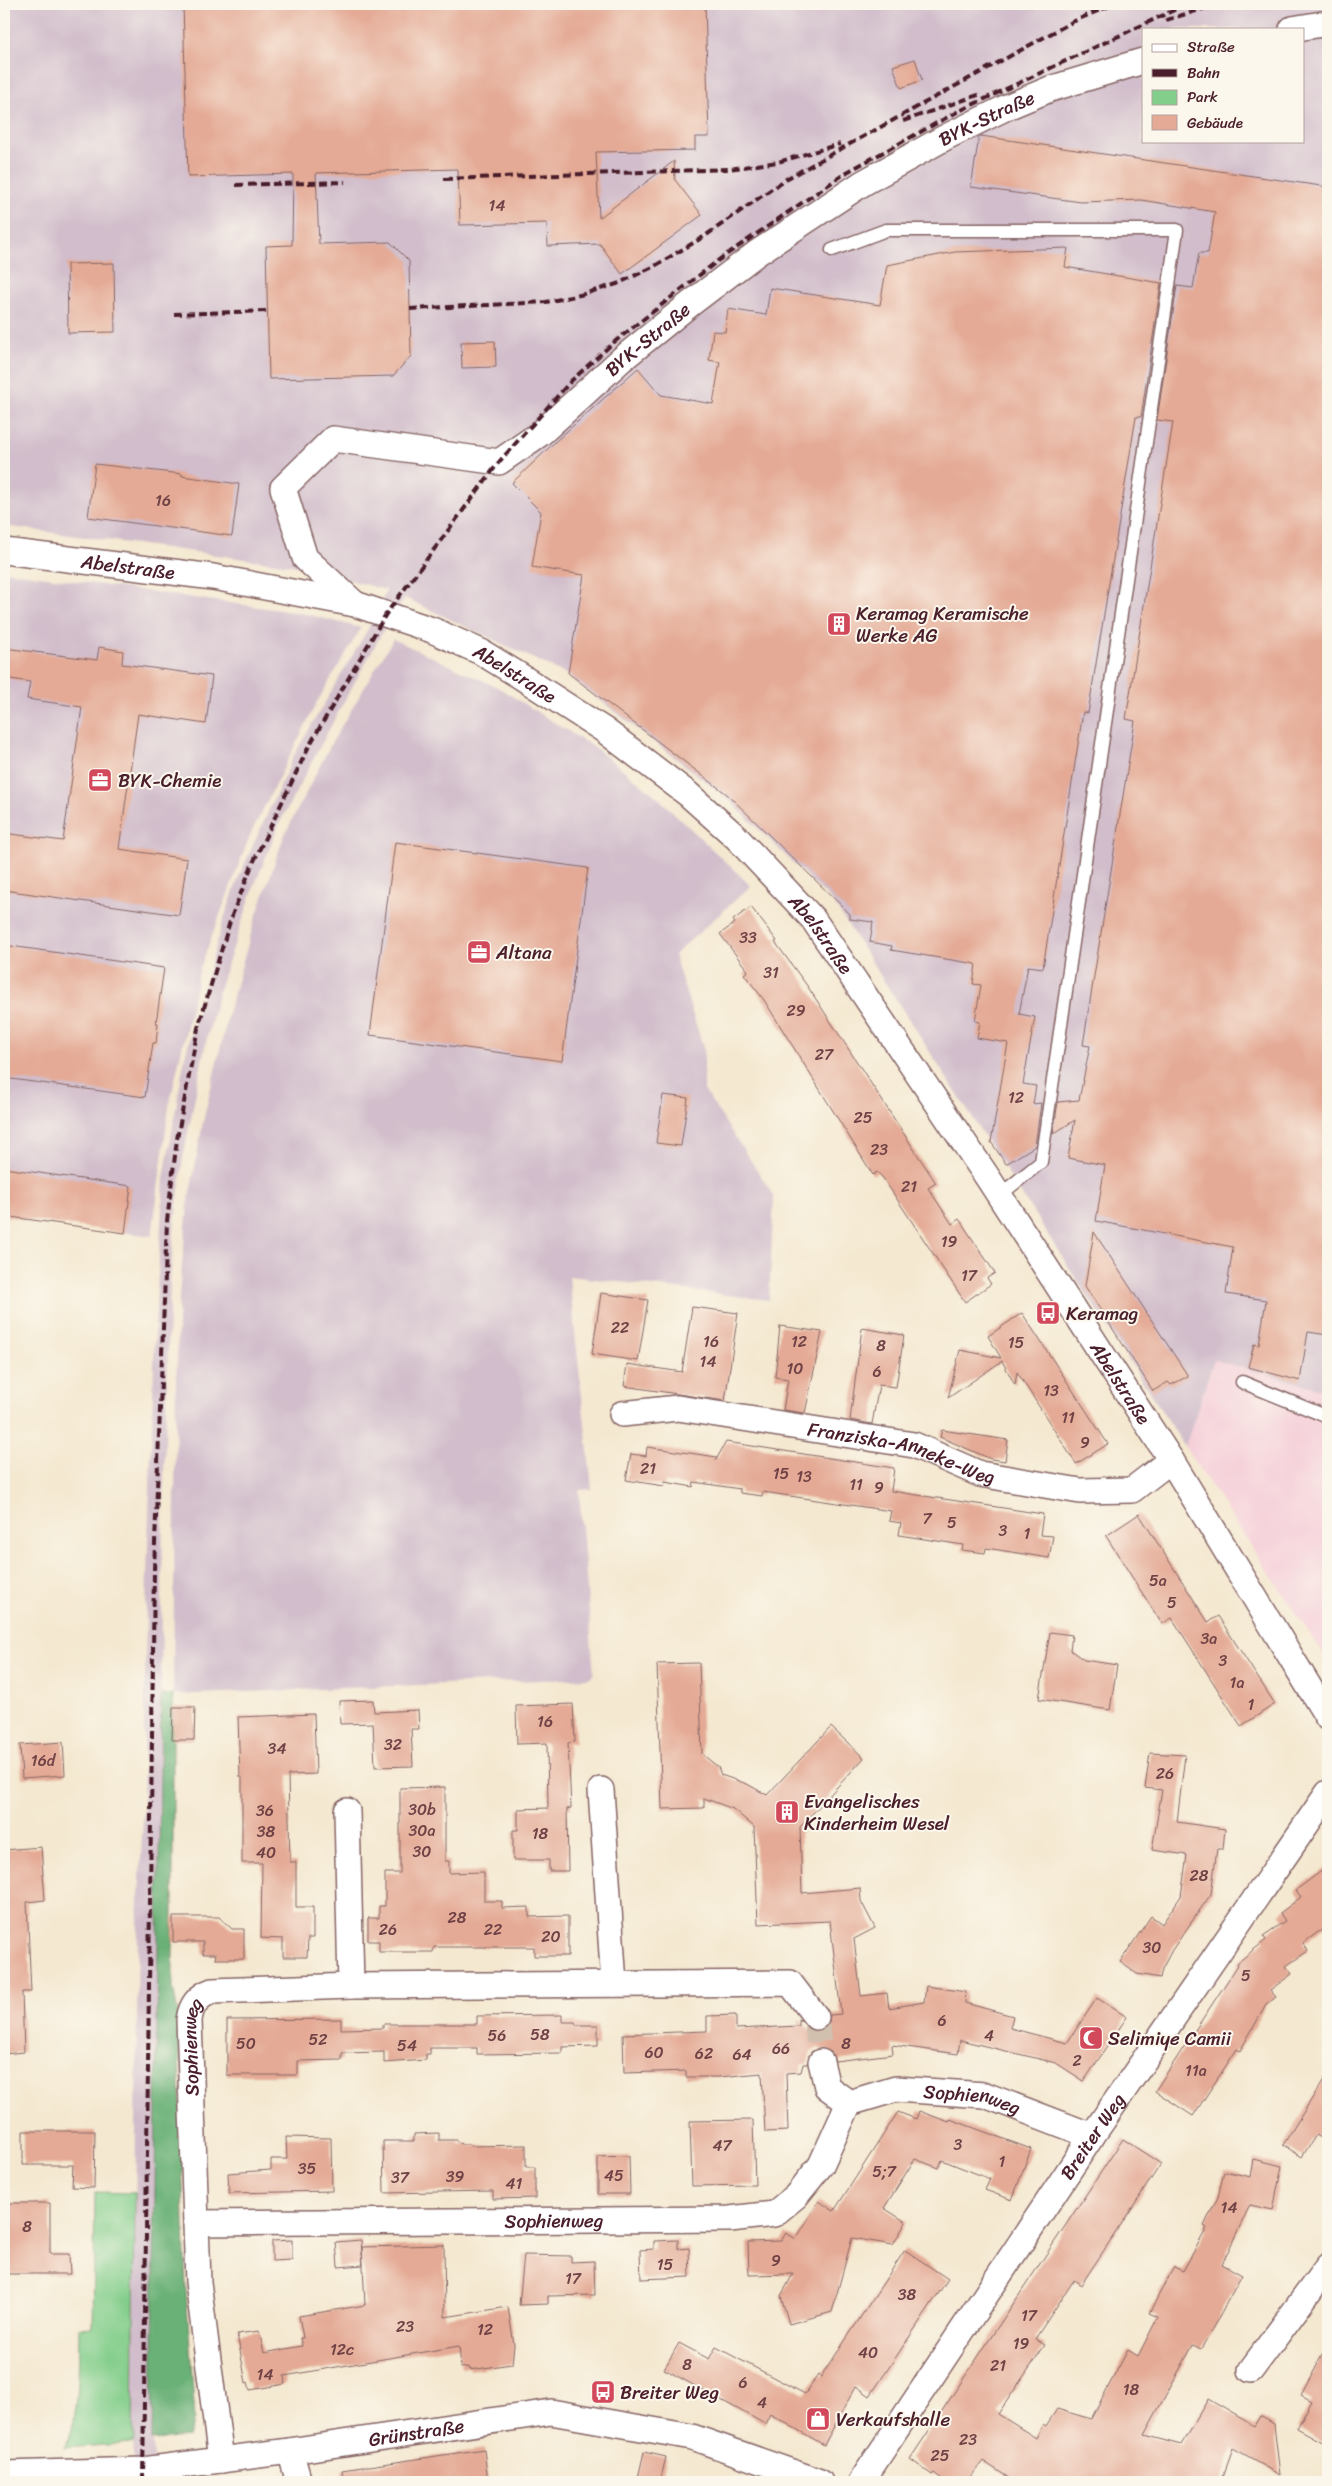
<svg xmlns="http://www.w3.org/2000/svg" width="1332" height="2486" viewBox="0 0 1332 2486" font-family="Sriracha,sans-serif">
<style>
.built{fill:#f5cfd9}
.industrial{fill:#d1bdcb;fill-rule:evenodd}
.green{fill:#83ce8b;stroke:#66765b}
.forest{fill:#6ab177;stroke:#5a6851}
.building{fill:#e4aa95}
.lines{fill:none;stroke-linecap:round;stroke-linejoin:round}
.street-tunnel{stroke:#d2c0af;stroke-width:25;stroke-dasharray:25 12;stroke-linecap:butt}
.lane-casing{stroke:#866565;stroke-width:15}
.street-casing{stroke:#866565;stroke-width:28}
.lane{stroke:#fff;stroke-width:12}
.street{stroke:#fff;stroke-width:25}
.rail{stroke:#4a1f2b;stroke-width:4;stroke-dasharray:8 4;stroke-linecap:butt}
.labels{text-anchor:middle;stroke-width:4;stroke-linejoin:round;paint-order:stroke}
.number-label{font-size:16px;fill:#704246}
.street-label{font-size:19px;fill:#4a1f2b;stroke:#fbf7ec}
.poi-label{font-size:19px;fill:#4a1f2b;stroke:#fbf7ec;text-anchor:start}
</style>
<rect width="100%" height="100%" fill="#fbf7ec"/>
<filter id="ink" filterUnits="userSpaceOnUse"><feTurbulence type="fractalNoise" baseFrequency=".02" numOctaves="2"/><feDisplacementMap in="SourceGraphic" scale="10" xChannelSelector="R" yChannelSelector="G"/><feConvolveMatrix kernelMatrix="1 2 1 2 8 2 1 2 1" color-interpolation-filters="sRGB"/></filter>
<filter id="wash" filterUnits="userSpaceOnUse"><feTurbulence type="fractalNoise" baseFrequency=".0096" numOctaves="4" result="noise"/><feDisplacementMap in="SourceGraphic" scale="20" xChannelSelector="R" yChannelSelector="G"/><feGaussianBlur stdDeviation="1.12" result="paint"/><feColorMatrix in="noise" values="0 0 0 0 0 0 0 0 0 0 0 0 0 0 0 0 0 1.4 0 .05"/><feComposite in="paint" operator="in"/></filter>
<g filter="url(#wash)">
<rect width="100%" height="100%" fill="#f4e8d0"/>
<!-- built -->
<path class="built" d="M1214 1360 1328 1391V1661L1185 1447Z"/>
<!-- industrial -->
<path class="industrial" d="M4 4H1328V1391L1214 1360 1185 1447 833 902 726 797 566 674 405 598 382 633 342 705 279 824 255 884 220 986 205 1046 183 1158 175 1221 170 1282 163 1507 153 2482H133V2443L138 1915 143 1818 146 1603 156 1305 164 1178 185 1056 222 924 240 874 294 755 368 629 387 590 291 565 4 526ZM1143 29H1303V141H1143Z
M4 571 306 614 361 628 317 702 250 835 200 968 169 1106 152 1236 4 1216Z
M393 639 499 688 598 750 656 796 751 886 674 955 704 1050V1090L774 1196 769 1300 569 1276 592 1489 579 1490 594 1674 589 1678 173 1695 176 1385 179 1296 188 1205 203 1122 230 1006 254 923 284 836 331 744Z"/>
<!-- green -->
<path class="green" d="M95 2192 135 2193 133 2443 64 2448C81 2423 78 2359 79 2328L93 2327Z"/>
<!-- forest -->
<path class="forest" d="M161 1695H173V1987L178 2013 186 2290 195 2419 188 2437 152 2440Z"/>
<g id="blocks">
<!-- building -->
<path class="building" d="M183 4H705L709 137H695V150L596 152 599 218 674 161 675 180 702 215 622 274 600 244 548 246 547 223 460 225 458 169 316 173 319 244 390 242 409 261 411 356 393 376 269 379 266 246 292 245 293 174 188 177Z
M915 59 922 80 901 88 893 66Z
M981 136 1328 187V1335L1308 1332 1300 1381 1248 1367 1254 1344 1259 1345 1266 1300 1226 1294 1233 1247 1096 1221 1105 1165 1068 1158 1075 1120 1053 1134 1058 1102 1079 1100 1090 1046 1083 1045 1135 721 1126 719 1173 422 1157 420 1177 286 1193 288 1199 253H1208L1215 212 1141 200 1081 202 971 187 979 137Z
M1068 248 1065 267 1161 283 1141 417H1136L1088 713 1083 712 1043 968 1028 966 1019 1014 1035 1017 1023 1084 1036 1086 1033 1104 1041 1103 1035 1146 1006 1164 991 1142 1008 1043 977 1038 980 1022 975 1021 981 985 973 984 976 964 891 950 892 946 870 942 873 922 850 919V914L728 795 568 673 584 575 532 567 541 512 512 483 557 440 638 368 661 395 713 404 720 362 709 360 713 331 725 332 728 309 766 315 770 288 880 305 887 265 955 252Z
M114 263 115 332 68 333 67 264Z
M495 341 496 367 462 368 461 342Z
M95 464 182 474V476L239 484 232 536 88 517Z
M99 647 123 651 122 664 212 676 206 724 138 714 119 849 187 859 179 915 4 890V833L63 841 82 707 27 699 30 682 4 678V648L97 660Z
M395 842 588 868 562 1061 370 1035Z
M751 907 777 941 775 942 808 987 936 1183 928 1188 952 1224 959 1219 995 1273 987 1278 991 1284 965 1302 883 1178 877 1172 873 1175 764 1000 744 974 748 971 720 934 735 923 733 920Z
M4 945 164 968 156 1023H158L156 1043H153L145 1097 4 1078Z
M663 1095 688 1098 681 1146 656 1143Z
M4 1168 131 1186 125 1233 4 1216Z
M1094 1232 1188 1376 1171 1385 1168 1382 1153 1391 1085 1286Z
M601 1293 648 1300 638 1361 592 1354Z
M692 1307 738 1313 725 1401 624 1386 627 1364 682 1372Z
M1022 1313 1108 1444 1076 1464 1017 1372 1015 1385 1002 1361 948 1398 960 1350 1001 1358 988 1336Z
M780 1326 822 1332 805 1413 783 1410 788 1379 775 1377Z
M862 1328 904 1335 896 1387 879 1385 872 1424 850 1420Z
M942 1430 1008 1440 1005 1461 991 1459 940 1437Z
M726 1442 894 1468 891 1491 1043 1514 1040 1535 1053 1536 1049 1558 986 1548 985 1553 962 1550 963 1545 899 1535 901 1523 889 1521 891 1511 763 1492 762 1496 740 1493V1489L694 1482 693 1487 665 1482 664 1486 626 1480 631 1454 646 1456 647 1447 717 1457 716 1460Z
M1139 1514 1208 1622 1218 1616 1275 1704 1241 1726 1172 1618 1162 1624 1106 1536Z
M1050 1632 1072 1635 1070 1650 1084 1660 1117 1665 1110 1710 1039 1699Z
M699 1663 702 1754 718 1767 721 1775 747 1784 767 1795 831 1727 864 1758 800 1827 802 1893 860 1888 861 1901 875 1928 854 1939 861 1996 887 1993 889 2008 924 2002 926 1986 966 1992 965 2003 1013 2016 1010 2028 1067 2043 1097 1998 1127 2017 1084 2081 1056 2063 960 2040 958 2054 892 2045 893 2054 835 2061 831 2052 818 2048 811 2052 807 2064H803L801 2072 786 2073 788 2131 765 2132 762 2073 719 2077H686V2071L624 2073 623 2034 707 2031V2016L736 2015V2029L799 2026V2019L810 2030 817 2031 825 2028 829 2022 830 2015 841 2014 830 1921 758 1924 754 1827 733 1809 704 1798V1808L662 1809 657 1664Z
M373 1700 374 1712 418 1710 419 1729H411L413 1766 375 1767 373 1723 340 1724 339 1701Z
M573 1704 575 1742 568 1743 571 1808 567 1809 568 1871H549V1860H513V1830H518V1809L548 1808 547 1743 517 1744 516 1706Z
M173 1707H195L194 1740H172Z
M314 1714 316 1774 288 1775 290 1862H296V1907H313V1938H308L307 1957H283V1939L261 1938 262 1863H242V1777H240L238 1717Z
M63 1742 65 1775 22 1778 20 1745Z
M1150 1753 1185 1755 1177 1822 1225 1829 1223 1849H1217L1211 1894 1172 1950 1162 1969 1160 1978 1137 1974 1120 1962 1151 1916 1162 1924 1181 1896 1187 1855 1152 1850 1162 1790 1145 1788Z
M445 1787V1861H449V1873L484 1872V1901H502V1908L529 1907V1917L568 1916V1956H534V1947H434L433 1952H379V1941H368V1918H379V1906H385V1873H400V1788Z
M41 1847 45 1900 27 1902 31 1992H22L24 2052 4 2054V1850Z
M1328 1866V1925L1303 1943 1308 1951 1286 1966 1292 1974 1270 1990 1276 1997 1266 2005 1240 2051 1237 2049 1193 2116 1155 2091 1238 1965 1237 1963 1266 1940 1263 1936 1285 1921 1280 1913 1301 1897 1296 1890Z
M173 1917H219L232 1929H244V1959H215L216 1954H203V1942H173Z
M562 2015V2022H575L576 2025H598V2046L562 2047V2053L477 2054V2048H430V2054H426V2060L384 2063V2052L342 2053V2060L298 2061V2075H227V2020L341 2019V2029L383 2028V2024H477V2016Z
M1328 2073V2142L1316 2135 1302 2157 1283 2145Z
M919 2111 949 2122 950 2119 1031 2149 1012 2200 985 2190 990 2179 942 2160 939 2168 915 2159 884 2208 906 2222 893 2245 852 2238 832 2312 789 2324 781 2296 793 2274 749 2275 748 2242 781 2241 786 2233 796 2239 819 2201 834 2211 898 2112 916 2119Z
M753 2120 755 2185 692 2186 690 2121Z
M23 2131H95L94 2188 72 2187 73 2165H23Z
M439 2133V2140H456L461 2144H470V2146L526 2145V2167H535V2198L493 2199V2191L384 2193 383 2141H414V2134Z
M286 2137 331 2138 332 2191 229 2193 228 2173 271 2170V2159H287Z
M1123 2139 1161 2164 1081 2285 1074 2280 1035 2339 1045 2345 998 2414 1036 2438 1043 2424 1046 2426 1057 2409 1091 2419 1128 2350 1138 2356 1158 2317 1149 2313 1174 2267 1183 2271 1207 2228 1204 2226 1218 2197 1224 2171 1251 2177 1254 2159 1282 2166 1273 2210 1250 2205 1222 2264 1242 2275 1201 2349 1193 2345 1144 2435 1181 2445 1208 2399 1254 2426 1260 2416 1274 2424 1280 2475 1233 2449 1221 2482H1015L983 2461 967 2482H946L934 2473 932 2475 910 2459Z
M629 2156 630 2194H598V2157Z
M4 2203H50V2254H69L70 2274H4Z
M292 2240V2260L272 2261V2241Z
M361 2240 363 2265 338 2267 336 2242Z
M678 2240V2249L689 2248 690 2277 641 2279 640 2250 654 2249V2241Z
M444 2245 445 2317 508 2307 514 2345 512 2364 470 2370 469 2367 461 2368 459 2346 284 2376 285 2384 250 2390 248 2382 246 2383 237 2334 259 2331 264 2353 302 2346 300 2338H303L299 2316 365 2305 362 2247Z
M905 2250 948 2279 870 2396 856 2386 824 2445 770 2414 765 2424 664 2369 679 2343 709 2359 716 2347 805 2394 818 2375 821 2377Z
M524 2255 571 2256V2262L594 2261 595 2295 548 2296V2304L519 2305Z
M1328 2345V2445L1297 2428 1312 2401 1301 2395Z
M484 2449 488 2482H343L342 2470Z
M644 2452 666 2457 660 2482H637Z"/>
</g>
</g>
<g filter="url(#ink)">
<use href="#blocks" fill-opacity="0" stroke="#866565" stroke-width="1"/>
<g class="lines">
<!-- street-tunnel -->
<path class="street-tunnel" d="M816 2017 821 2062"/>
<defs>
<path id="lane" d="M832 250 886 230H1177L1041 1162 1000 1195
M1242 1382 1328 1417"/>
<g id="street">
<path d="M1292 29 1328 23"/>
<path id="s1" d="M4 551 213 577 355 604 432 630 481 652 517 674 604 730 688 794 736 837 813 919 988 1178 1171 1460 1328 1718"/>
<path id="s2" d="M355 604 305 558 283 488 333 439 499 462 541 433 622 359 690 304 757 253 863 183 946 137 1007 107 1050 89 1143 61"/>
<path id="s3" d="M622 1414 678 1408 914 1445 980 1474 1080 1491 1132 1490 1171 1460"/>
<path d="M601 1790 614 1984"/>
<path d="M347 1811 351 1986"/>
<path id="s4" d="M821 2062 827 2087 849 2103 896 2089 985 2095 1092 2136"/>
<path id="s5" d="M196 2223 730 2219 774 2214 796 2196 821 2165 849 2103"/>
<path d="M1251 2370 1328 2266"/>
<path d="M290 2451 299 2482"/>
<path id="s6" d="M221 2460 198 2282 189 2020C191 2005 198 1996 212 1991L351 1986 790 1983 816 2017"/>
<path id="s7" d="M4 2474 143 2470 290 2451 551 2412 692 2437 820 2482"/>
<path id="s8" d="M861 2482 1092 2136 1328 1793"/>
</g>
</defs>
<!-- lane casing -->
<use href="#lane" class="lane-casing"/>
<!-- street casing -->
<use href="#street" class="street-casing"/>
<!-- lane -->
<use href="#lane" class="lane"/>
<!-- street -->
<use href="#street" class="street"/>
<!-- rail -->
<path class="rail" d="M1166 20 1219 4
M903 121 981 94
M444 179 729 169 778 162 840 144
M236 185 345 182
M410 309 546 302 580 295 617 284 653 267 705 236 786 179 1072 22 1114 4
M174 314 267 311
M143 2482 154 1570 167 1221 177 1139 198 1028 231 918 252 865 309 746 386 614 499 462 571 381 613 343 720 259 847 172 957 112 1187 4"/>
</g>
</g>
<!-- icons -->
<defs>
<symbol id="building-square" viewBox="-11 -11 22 22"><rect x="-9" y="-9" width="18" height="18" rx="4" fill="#d1495b" stroke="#fbf7ec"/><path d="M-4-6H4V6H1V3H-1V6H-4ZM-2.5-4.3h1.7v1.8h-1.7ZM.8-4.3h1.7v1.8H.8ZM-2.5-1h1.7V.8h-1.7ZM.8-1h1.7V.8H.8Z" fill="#fff"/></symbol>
<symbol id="office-square" viewBox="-11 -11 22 22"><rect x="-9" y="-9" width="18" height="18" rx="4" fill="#d1495b" stroke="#fbf7ec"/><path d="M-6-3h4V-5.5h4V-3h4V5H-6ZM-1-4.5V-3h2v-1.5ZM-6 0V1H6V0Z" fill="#fff"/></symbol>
<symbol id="bus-square" viewBox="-11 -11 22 22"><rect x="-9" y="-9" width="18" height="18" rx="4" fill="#d1495b" stroke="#fbf7ec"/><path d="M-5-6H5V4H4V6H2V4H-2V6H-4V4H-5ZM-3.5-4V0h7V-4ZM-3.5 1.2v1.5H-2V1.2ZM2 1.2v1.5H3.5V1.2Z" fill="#fff"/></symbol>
<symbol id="mosque-square" viewBox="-11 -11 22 22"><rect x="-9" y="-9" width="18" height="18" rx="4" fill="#d1495b" stroke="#fbf7ec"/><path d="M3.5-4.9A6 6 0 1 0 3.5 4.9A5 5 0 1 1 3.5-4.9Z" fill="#fff"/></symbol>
<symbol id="shop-square" viewBox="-11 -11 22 22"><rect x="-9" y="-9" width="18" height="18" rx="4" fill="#d1495b" stroke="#fbf7ec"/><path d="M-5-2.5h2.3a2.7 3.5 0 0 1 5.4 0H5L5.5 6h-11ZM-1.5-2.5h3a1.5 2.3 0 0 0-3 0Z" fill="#fff"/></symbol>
</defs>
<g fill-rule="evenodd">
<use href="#building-square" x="825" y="610" width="28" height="28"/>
<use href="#office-square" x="86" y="766" width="28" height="28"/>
<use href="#office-square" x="465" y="938" width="28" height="28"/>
<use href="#bus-square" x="1034" y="1299" width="28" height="28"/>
<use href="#building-square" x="773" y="1798" width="28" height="28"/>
<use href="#mosque-square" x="1077" y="2024" width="28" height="28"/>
<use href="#bus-square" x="589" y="2378" width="28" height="28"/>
<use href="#shop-square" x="804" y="2405" width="28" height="28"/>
</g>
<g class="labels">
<!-- number labels -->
<g class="number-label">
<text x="497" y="211">14</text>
<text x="163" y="506">16</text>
<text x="748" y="943">33</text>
<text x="771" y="978">31</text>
<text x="796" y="1016">29</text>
<text x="824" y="1060">27</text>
<text x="1016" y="1103">12</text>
<text x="863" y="1123">25</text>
<text x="879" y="1155">23</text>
<text x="909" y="1192">21</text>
<text x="949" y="1247">19</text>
<text x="969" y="1281">17</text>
<text x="620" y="1333">22</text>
<text x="711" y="1347">16</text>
<text x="799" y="1347">12</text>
<text x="1016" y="1348">15</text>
<text x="881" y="1351">8</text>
<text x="708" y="1367">14</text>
<text x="795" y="1374">10</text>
<text x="877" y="1377">6</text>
<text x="1051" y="1396">13</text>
<text x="1068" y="1423">11</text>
<text x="1085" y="1448">9</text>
<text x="648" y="1474">21</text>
<text x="781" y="1479">15</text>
<text x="804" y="1482">13</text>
<text x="856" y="1490">11</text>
<text x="879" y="1493">9</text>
<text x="927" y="1524">7</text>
<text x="952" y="1528">5</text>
<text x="1003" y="1536">3</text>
<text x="1027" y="1539">1</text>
<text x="1158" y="1586">5a</text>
<text x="1172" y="1608">5</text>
<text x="1209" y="1644">3a</text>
<text x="1223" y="1666">3</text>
<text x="1237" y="1688">1a</text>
<text x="1251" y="1710">1</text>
<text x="545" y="1727">16</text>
<text x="393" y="1750">32</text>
<text x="277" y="1754">34</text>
<text x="43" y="1766">16d</text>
<text x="1165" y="1779">26</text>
<text x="422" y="1815">30b</text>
<text x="265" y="1816">36</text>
<text x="422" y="1836">30a</text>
<text x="266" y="1837">38</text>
<text x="540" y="1839">18</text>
<text x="422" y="1857">30</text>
<text x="266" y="1858">40</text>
<text x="1199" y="1881">28</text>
<text x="457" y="1923">28</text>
<text x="388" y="1935">26</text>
<text x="493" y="1935">22</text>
<text x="551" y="1942">20</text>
<text x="1152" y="1953">30</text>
<text x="1246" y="1981">5</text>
<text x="942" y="2026">6</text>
<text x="540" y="2040">58</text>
<text x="497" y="2041">56</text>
<text x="989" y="2041">4</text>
<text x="318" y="2045">52</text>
<text x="246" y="2049">50</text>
<text x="846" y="2049">8</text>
<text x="407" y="2051">54</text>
<text x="781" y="2054">66</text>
<text x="654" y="2058">60</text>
<text x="704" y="2059">62</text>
<text x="742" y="2060">64</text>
<text x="1077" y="2066">2</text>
<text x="1196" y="2076">11a</text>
<text x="958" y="2150">3</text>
<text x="722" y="2151">47</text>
<text x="1002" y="2167">1</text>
<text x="307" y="2174">35</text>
<text x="884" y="2177">5;7</text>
<text x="614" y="2181">45</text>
<text x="455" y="2182">39</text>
<text x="400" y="2183">37</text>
<text x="514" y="2189">41</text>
<text x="1229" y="2213">14</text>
<text x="27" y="2232">8</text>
<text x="776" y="2266">9</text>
<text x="665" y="2270">15</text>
<text x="573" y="2284">17</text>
<text x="907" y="2300">38</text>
<text x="1029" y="2321">17</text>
<text x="405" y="2332">23</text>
<text x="485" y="2335">12</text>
<text x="1021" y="2349">19</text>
<text x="342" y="2355">12c</text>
<text x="868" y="2358">40</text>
<text x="687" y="2370">8</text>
<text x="998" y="2371">21</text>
<text x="265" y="2380">14</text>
<text x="743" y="2388">6</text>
<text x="1131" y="2395">18</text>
<text x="762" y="2408">4</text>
<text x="968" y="2445">23</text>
<text x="940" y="2461">25</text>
</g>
<!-- street labels -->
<g class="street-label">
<text dy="7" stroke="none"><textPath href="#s2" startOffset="978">BYK-Straße</textPath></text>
<text dy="7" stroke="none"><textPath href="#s2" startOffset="572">BYK-Straße</textPath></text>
<text dy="7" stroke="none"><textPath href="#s1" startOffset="125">Abelstraße</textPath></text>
<text dy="7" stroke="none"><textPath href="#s1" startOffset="530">Abelstraße</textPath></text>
<text dy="7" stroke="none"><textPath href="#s1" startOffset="935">Abelstraße</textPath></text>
<text dy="7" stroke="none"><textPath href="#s1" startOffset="1475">Abelstraße</textPath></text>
<text dy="7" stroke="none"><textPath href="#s3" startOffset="285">Franziska-Anneke-Weg</textPath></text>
<text dy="7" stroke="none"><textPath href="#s6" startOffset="415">Sophienweg</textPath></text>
<text dy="7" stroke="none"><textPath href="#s4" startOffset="179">Sophienweg</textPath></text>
<text dy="7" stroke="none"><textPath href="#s8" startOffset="416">Breiter Weg</textPath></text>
<text dy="7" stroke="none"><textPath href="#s5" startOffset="358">Sophienweg</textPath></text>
<text dy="7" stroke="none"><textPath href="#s7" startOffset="415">Grünstraße</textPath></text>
</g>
<!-- poi labels -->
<g class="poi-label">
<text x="856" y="620">Keramag Keramische<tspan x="856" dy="22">Werke AG</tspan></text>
<text x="118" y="787">BYK-Chemie</text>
<text x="496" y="959">Altana</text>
<text x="1066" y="1320">Keramag</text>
<text x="804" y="1808">Evangelisches<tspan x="804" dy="22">Kinderheim Wesel</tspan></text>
<text x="1108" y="2045">Selimiye Camii</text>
<text x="620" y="2399">Breiter Weg</text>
<text x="836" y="2426">Verkaufshalle</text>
</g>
</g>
<!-- margin -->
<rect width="1332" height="2486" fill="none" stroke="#fbf7ec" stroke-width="20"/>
<!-- legend -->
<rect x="1142" y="28" width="162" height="115" fill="#fbf7ec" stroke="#b4a19f"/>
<rect x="1152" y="44" width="25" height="8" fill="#ffffff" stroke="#b4a19f"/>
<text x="1187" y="52" font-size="15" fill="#4a1f2b">Straße</text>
<rect x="1152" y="69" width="25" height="8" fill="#4a1f2b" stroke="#b4a19f"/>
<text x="1187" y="78" font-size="15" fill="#4a1f2b">Bahn</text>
<rect x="1152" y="90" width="25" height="15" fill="#83ce8b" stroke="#b4a19f"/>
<text x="1187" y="102" font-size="15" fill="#4a1f2b">Park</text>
<rect x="1152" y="115" width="25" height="15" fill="#e4aa95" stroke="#b4a19f"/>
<text x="1187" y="128" font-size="15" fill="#4a1f2b">Gebäude</text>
</svg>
